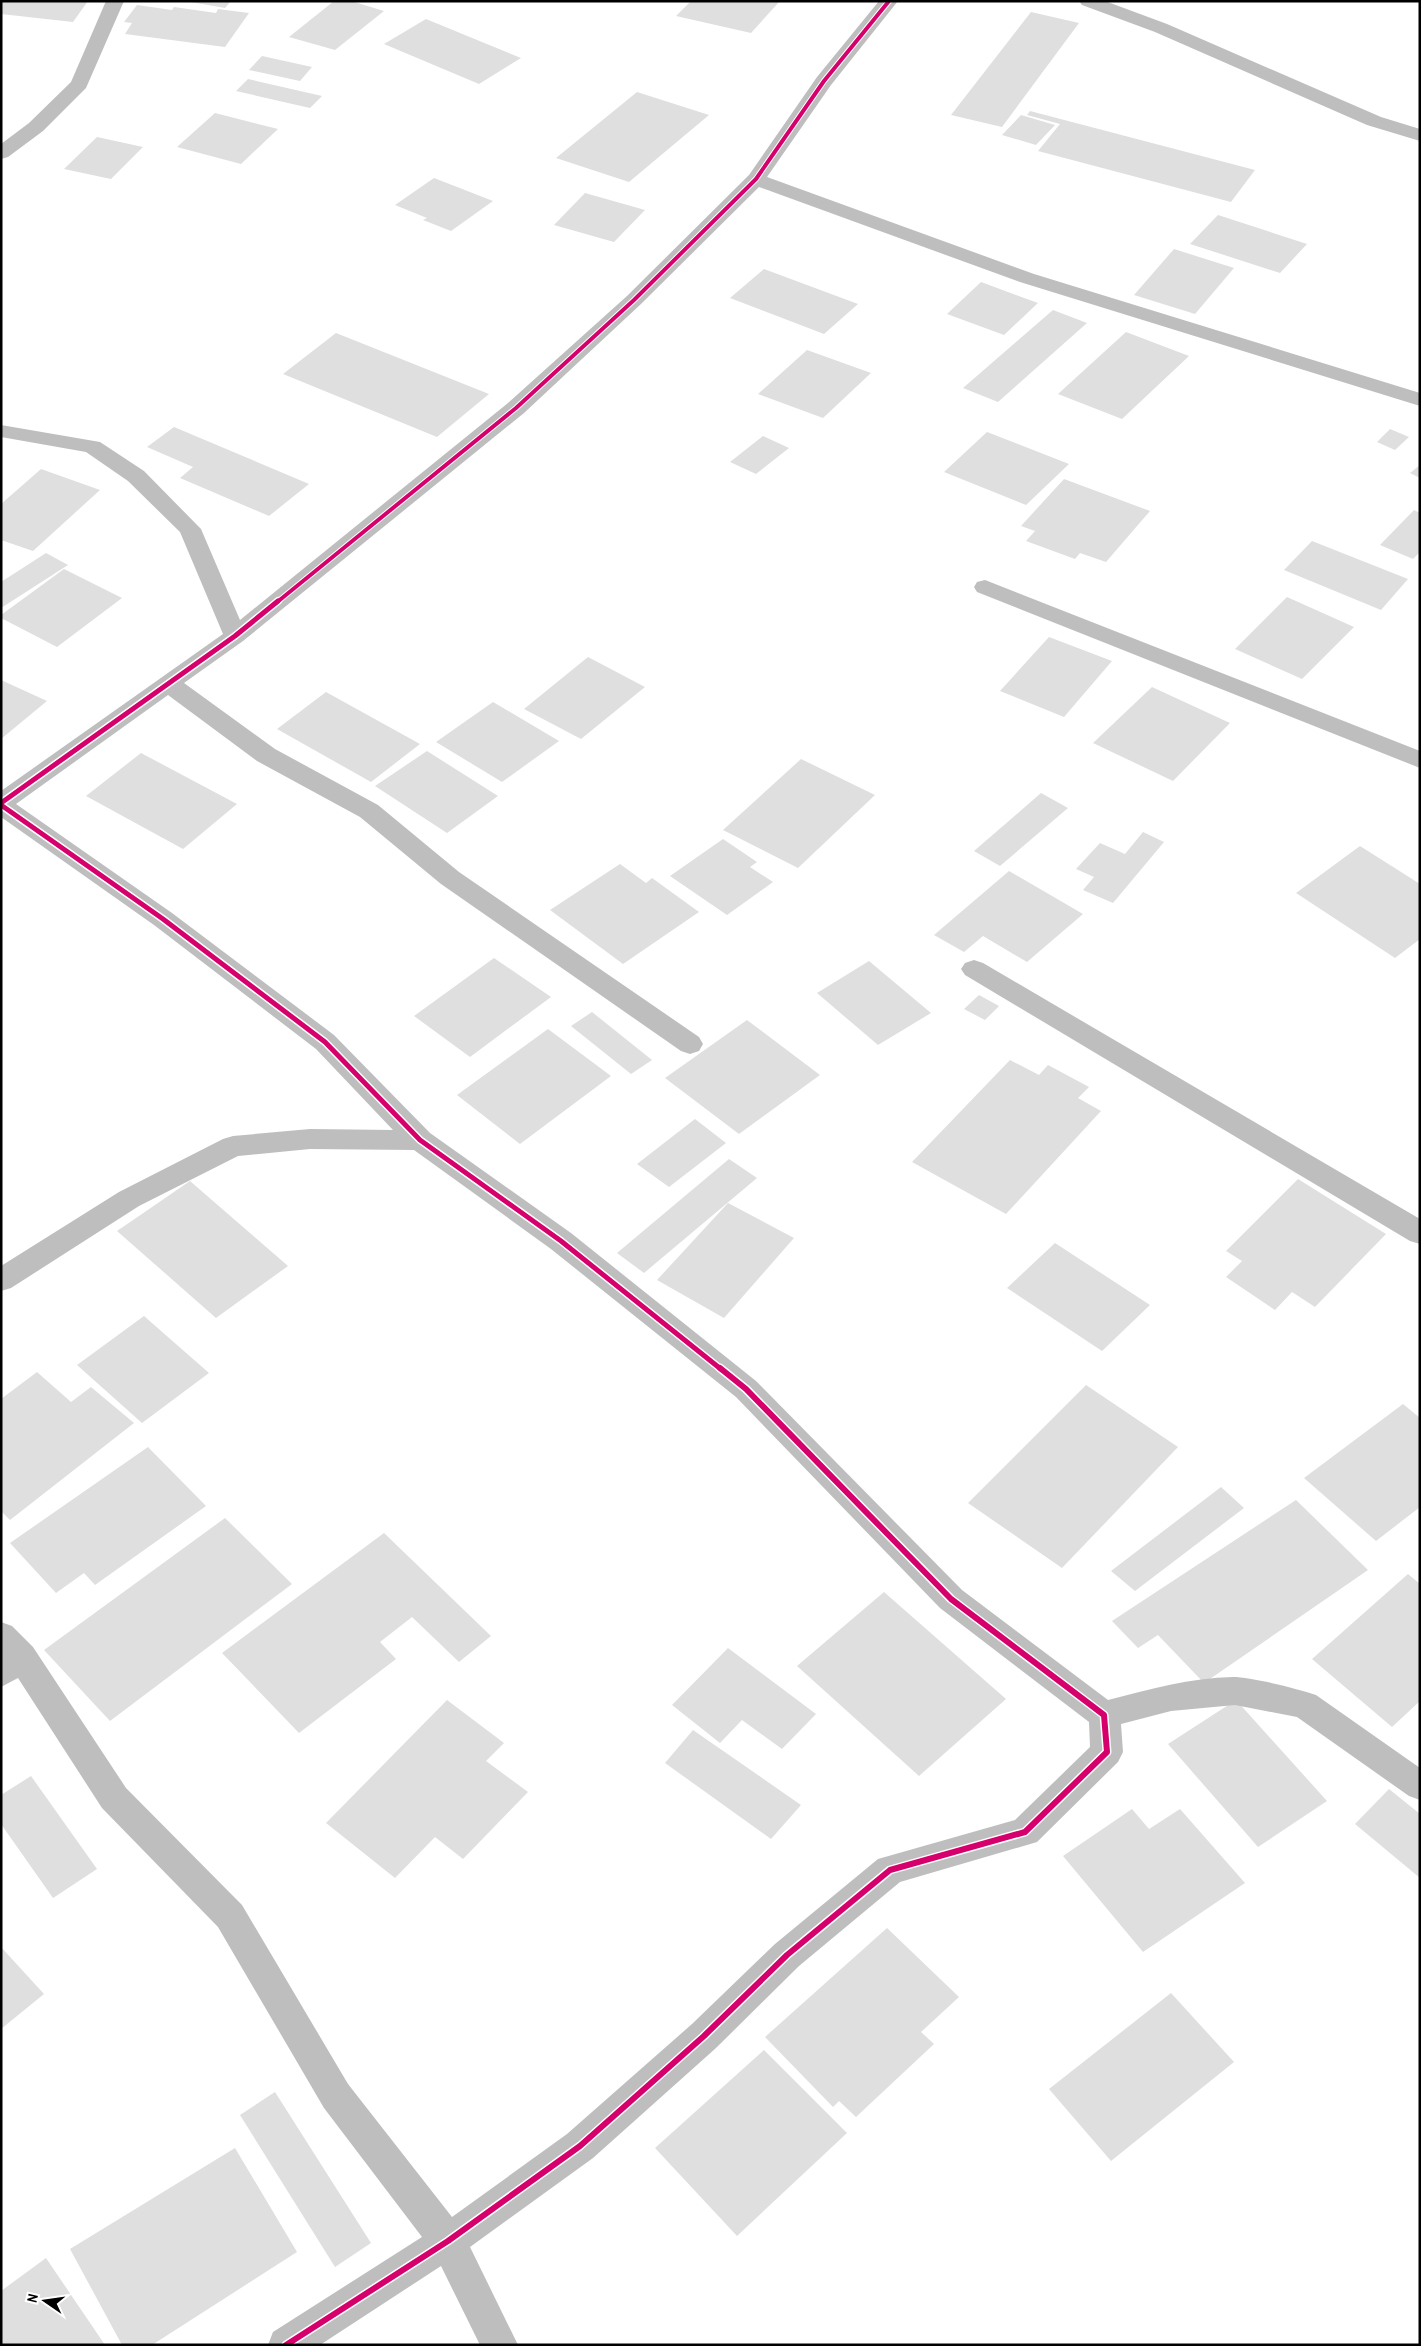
<svg xmlns="http://www.w3.org/2000/svg" width="1421" height="2346" viewBox="0 0 1421 2346" font-family="'Archivo Narrow',sans-serif">
<style>
.building{fill:#dfdfdf}
.lines{fill:none;stroke-linecap:round;stroke-linejoin:round}
.minor{fill:#bebebe;fill-rule:evenodd}
.cycleway-far2-casing{stroke:#fff;stroke-width:6}
.cycleway-far1-casing{stroke:#fff;stroke-width:8}
.cycleway-casing{stroke:#fff;stroke-width:9}
.cycleway-far2{stroke:#d6006c;stroke-width:4}
.cycleway-far1{stroke:#d6006c;stroke-width:5}
.cycleway{stroke:#d6006c;stroke-width:6}
</style>
<rect width="100%" height="100%" fill="#fff"/>
<!-- building -->
<path class="building" d="M1 1H88L73 22 1 14Z
M185 1H231L225 8Z
M334 1H351L384 11 335 50 289 37Z
M691 1H780L751 33 676 16Z
M137 5 172 10 174 7 216 13 218 9 249 13 225 47 125 34 132 23 124 22Z
M1031 12 1079 23 1002 127 951 115Z
M426 19 521 58 479 84 384 44Z
M262 56 312 67 300 81 249 70Z
M248 79 322 96 310 108 236 91Z
M637 92 709 115 629 182 556 158Z
M1030 111 1255 170 1231 202 1038 151 1060 124 1027 115Z
M215 113 278 129 241 164 177 147Z
M1021 115 1055 125 1036 145 1002 135Z
M97 137 143 147 111 179 64 169Z
M434 178 493 201 451 231 423 220 427 218 395 205Z
M585 193 645 210 614 242 554 225Z
M1218 215 1307 244 1280 273 1190 244Z
M1174 249 1234 268 1195 314 1134 295Z
M764 269 858 304 824 334 730 298Z
M981 282 1038 303 1004 335 947 314Z
M1053 310 1087 323 998 402 963 388Z
M1126 332 1189 356 1122 419 1058 394Z
M336 333 489 394 437 437 283 374Z
M807 350 871 373 823 418 758 394Z
M174 427 309 484 269 516 180 478 193 467 147 447Z
M1390 429 1409 437 1395 450 1377 442Z
M987 432 1069 464 1026 505 944 472Z
M763 436 789 448 756 474 730 462Z
M1420 465V478L1410 473Z
M41 469 100 490 33 551 1 540V504Z
M1064 479 1150 511 1106 562 1080 553 1075 559 1026 541 1035 531 1021 526Z
M1414 510 1420 513V552L1413 559 1380 545Z
M1312 541 1408 579 1381 610 1284 570Z
M46 553 68 565 1 608V582Z
M64 569 122 598 57 647 1 618V615Z
M1287 597 1354 627 1302 679 1235 649Z
M1049 637 1112 661 1064 717 1000 691Z
M588 657 645 687 581 739 524 709Z
M1 680 47 701 1 739Z
M1152 687 1230 723 1173 781 1093 743Z
M326 692 420 744 371 782 277 729Z
M493 702 559 741 502 782 436 742Z
M427 751 498 796 447 833 375 786Z
M141 753 237 804 183 849 86 796Z
M801 759 875 795 798 868 723 830Z
M1041 793 1068 808 1000 866 974 851Z
M1143 832 1164 842 1113 903 1083 890 1094 877 1076 869 1100 843 1125 854Z
M723 839 757 862 750 867 773 882 727 915 670 876Z
M1360 846 1420 884V939L1395 958 1296 893Z
M620 864 646 883 652 878 699 912 623 964 550 910Z
M1009 871 1083 914 1027 962 983 936 964 952 934 935Z
M494 958 551 997 470 1057 414 1016Z
M869 961 931 1013 878 1045 817 993Z
M979 995 999 1006 985 1020 964 1009Z
M592 1012 652 1060 631 1074 571 1026Z
M747 1020 820 1075 739 1134 665 1078Z
M548 1029 611 1076 520 1144 457 1095Z
M1010 1060 1039 1075 1048 1065 1089 1087 1078 1098 1101 1111 1006 1214 912 1162Z
M695 1119 726 1143 669 1187 637 1164Z
M729 1159 757 1178 644 1273 617 1253Z
M1298 1179 1386 1234 1315 1307 1292 1292 1275 1310 1226 1277 1242 1261 1226 1251Z
M190 1181 288 1266 216 1318 117 1231Z
M728 1203 794 1238 724 1318 657 1280Z
M1055 1243 1150 1305 1102 1351 1007 1288Z
M144 1316 209 1373 142 1423 77 1365Z
M37 1372 71 1402 91 1387 134 1423 10 1520 1 1511V1399Z
M1086 1385 1178 1447 1062 1568 968 1503Z
M1403 1404 1420 1418V1507L1376 1541 1304 1478Z
M148 1447 206 1506 95 1585 84 1573 56 1593 10 1543Z
M1221 1487 1244 1508 1135 1591 1111 1571Z
M1296 1500 1368 1570 1204 1683 1158 1635 1138 1648 1112 1621Z
M225 1518 292 1584 110 1721 44 1650Z
M384 1533 491 1636 459 1662 412 1617 380 1642 396 1659 299 1733 222 1653Z
M1408 1574 1420 1584V1701L1392 1727 1312 1659Z
M884 1592 1006 1699 919 1776 797 1666Z
M728 1648 816 1714 782 1749 742 1720 720 1743 672 1705Z
M447 1700 504 1743 486 1761 528 1792 463 1859 435 1837 395 1878 326 1823Z
M1236 1700 1327 1801 1258 1847 1168 1744Z
M693 1730 801 1805 771 1839 665 1763Z
M31 1776 97 1869 53 1898 1 1824V1795Z
M1389 1789 1420 1814V1878L1355 1824Z
M1132 1809 1149 1829 1180 1809 1245 1883 1143 1952 1063 1856Z
M887 1928 959 1997 921 2032 934 2044 856 2117 839 2101 833 2107 765 2037Z
M1 1947 44 1994 1 2029Z
M1171 1993 1234 2062 1111 2161 1049 2089Z
M764 2050 847 2133 737 2236 655 2148Z
M275 2092 371 2243 335 2267 240 2115Z
M235 2148 297 2252 152 2345H122L70 2249Z
M46 2258 105 2345H1V2291Z"/>
<g class="lines">
<!-- minor -->
<path class="minor" d="M106 1H124L86 88 43 131 8 157 1 159V144L29 123 71 82Z
M879 1H898L831 85 767 177 1034 274 1420 393V406L1020 282 759 187 641 304 524 413 243 641 184 683 275 749 378 805 459 872 699 1037 703 1044 699 1051 690 1054 681 1051 441 884 360 817 257 761 168 695 16 804 172 913 334 1035 430 1133 571 1233 756 1381 962 1590 1108 1700C1150 1689 1190 1678 1233 1677 1251 1677 1299 1689 1316 1695L1420 1768V1800L1409 1796 1297 1717 1235 1705 1171 1711 1121 1724 1123 1752 1118 1762 1037 1842 900 1882 799 1966 716 2048 593 2158 470 2247 518 2345H480L441 2266 320 2345H268L273 2332 422 2237 324 2108 218 1927 102 1808 18 1678 1 1687V1622L12 1626 33 1647 126 1788 242 1905 348 2084 452 2217 567 2134 692 2024 775 1944 878 1859 1015 1820 1090 1747 1089 1722 940 1608 736 1397 551 1249 414 1150 310 1149 238 1156 139 1206 11 1288 1 1291V1266L119 1192 223 1139 233 1136 310 1129 393 1130 316 1049 154 925 1 817V791L223 634 180 532 128 481 86 452 1 437V425L100 442 144 471 201 529 240 620 508 403 627 296 749 175 817 77Z
M1079 1H1105L1167 24 1381 117 1420 129V141L1367 125 1155 32 1082 5Z
M985 580 1420 751V768L977 592 974 587 977 582Z
M974 960 983 963 1420 1219V1244L1410 1241 965 975 961 969 965 963Z"/>
<defs>
<path id="cycleway-far2" d="M276 603 516 408 634 300 756 179 824 81 889 1"/>
<path id="cycleway-far1" d="M1 803 235 636 278 601
M1 805 163 919 325 1042 420 1140 561 1241 722 1370"/>
<path id="cycleway" d="M286 2345 448 2241 580 2146 704 2036 787 1955 890 1870 1025 1832 1107 1752 1104 1715 951 1599 746 1389 720 1368"/>
</defs>
<!-- cycleway-far2 casing -->
<use href="#cycleway-far2" class="cycleway-far2-casing"/>
<!-- cycleway-far1 casing -->
<use href="#cycleway-far1" class="cycleway-far1-casing"/>
<!-- cycleway casing -->
<use href="#cycleway" class="cycleway-casing"/>
<!-- cycleway-far2 -->
<use href="#cycleway-far2" class="cycleway-far2"/>
<!-- cycleway-far1 -->
<use href="#cycleway-far1" class="cycleway-far1"/>
<!-- cycleway -->
<use href="#cycleway" class="cycleway"/>
</g>
<!-- border -->
<rect width="1421" height="2346" fill="none" stroke="#000000" stroke-width="5"/>
<!-- north arrow -->
<g transform="translate(45 2301) rotate(283)" stroke="#ffffff" stroke-width="4" paint-order="stroke">
<path d="M0-4L9 19L0 12L-9 19Z" fill="#000000"/>
<text y="-8" font-size="14" font-weight="bold" text-anchor="middle" fill="#000000">N</text>
</g>
</svg>
